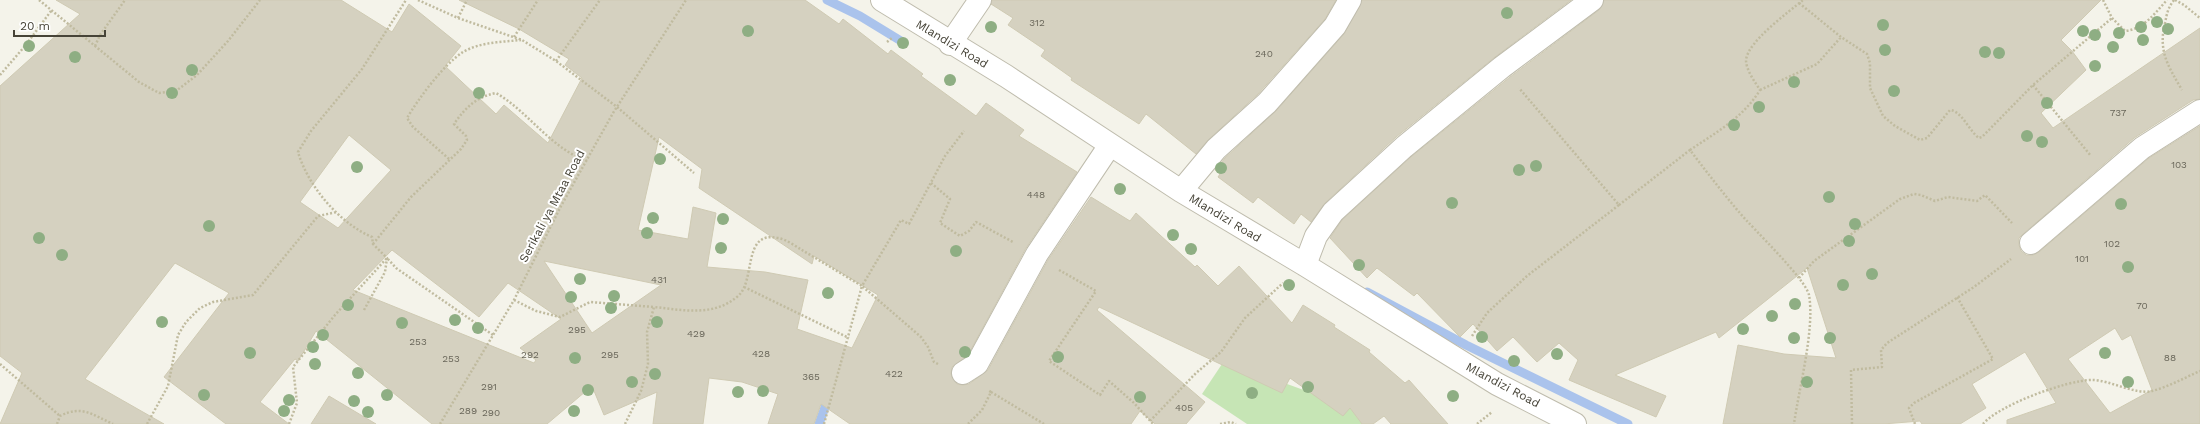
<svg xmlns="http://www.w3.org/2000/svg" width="2200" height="424" viewBox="0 0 2200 424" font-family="'Work Sans',sans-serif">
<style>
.green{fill:#c6e5b5}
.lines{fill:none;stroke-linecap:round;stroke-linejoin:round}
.stream{stroke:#aac3ec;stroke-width:9}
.building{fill:#d5d1c0;stroke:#cfcab3;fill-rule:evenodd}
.minor-casing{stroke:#bfbcad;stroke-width:24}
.path{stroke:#c0bb9f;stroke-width:2.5;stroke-dasharray:2 2;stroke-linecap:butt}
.minor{stroke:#fff;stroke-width:22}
.tree{fill:#8eae83}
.labels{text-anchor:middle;stroke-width:4;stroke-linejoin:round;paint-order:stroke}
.number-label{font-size:10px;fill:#6a675a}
.street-label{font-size:12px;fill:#474438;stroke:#fff}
</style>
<rect width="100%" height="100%" fill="#f4f3ea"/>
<!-- green -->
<path class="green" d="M1224 361 1353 408 1364 424H1247L1202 394Z"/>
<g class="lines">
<!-- stream -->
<path class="stream" d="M827 0 860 16 901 41
M1367 292 1466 345 1628 424
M819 424 829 396"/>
</g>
<!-- building -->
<path class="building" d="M56 0H341L392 32 409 4 461 46 445 66 496 114 504 105 548 143 582 78 565 65 569 59 519 29 459 0H805L839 24 843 19 888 54 891 50 923 74 921 76 976 116 986 103 1024 130 1019 136 1077 172 1026 248 968 355 952 367 951 374 957 384 963 385 969 384 988 370 1048 260 1091 197 1130 221 1136 213 1195 267 1197 265 1218 286 1239 266 1292 323 1303 305 1335 325 1334 327 1370 350 1369 352 1405 383 1409 380 1448 424H1391L1384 416 1373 424H1362L1350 408 1343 416 1290 378 1282 393 1099 307 1097 310 1205 402 1186 424H1155L1140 411 1131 424H850L821 404 814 424H768L778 394 742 382 709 378 703 424H653L657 392 604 415 592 386 547 424H432L316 331 298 361 295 359 260 402 289 424H226L164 377 229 293 175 263 85 379 164 424H0L22 373 0 356V86L80 14ZM349 135 391 170 338 228 300 202ZM659 137 702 169 699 188 812 264 814 256 878 295 852 348 797 329 808 280 765 272 707 267 716 213 693 207 688 239 638 230ZM392 250 479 317 508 283 561 319 520 348 536 360 534 363 353 290ZM544 261 661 285 592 333Z
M992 0H1336L1325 19 1258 94 1208 140 1196 154 1146 114 1139 124 1071 80 1072 78 1041 56 1045 50 1008 25 1013 18 991 4Z
M1362 0H1571L1495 57 1396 137 1325 203 1311 222 1301 214 1294 224 1258 197 1253 203 1218 177 1220 174 1215 170 1225 158 1276 111 1344 34Z
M1604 0H2101L2061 40 2072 51 2086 70 2041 113 2053 128 2200 28V99L2193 100 2134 138 2023 234 2019 238V245L2021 251 2026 255H2033L2039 252 2149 158 2200 126V424H2007V420L2056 403 2025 352 1972 384 1986 408 1960 424H1922L1920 421 1883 424H1723L1738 345 1784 354 1836 358 1807 268 1719 338 1716 332 1615 375 1666 396 1656 417 1569 380 1578 360 1559 343 1537 362 1513 337 1497 351 1473 324 1460 337 1417 293 1414 296 1377 268 1367 278 1330 238 1342 220 1412 156 1510 77 1599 10ZM2115 328 2122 340 2131 335 2152 390 2110 413 2068 359Z
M329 396 376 424H311Z"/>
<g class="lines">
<defs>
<path id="minor" d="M882 0 1006 76 1181 191 1305 265 1497 384 1575 424
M950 44 980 0
M1181 191 1216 149 1267 103 1335 26 1350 0
M2031 243 2142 148 2200 111
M1305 265 1316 236 1333 212 1404 147 1502 67 1592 0
M963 373 977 364 1037 254 1110 145"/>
</defs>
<!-- minor casing -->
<use href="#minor" class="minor-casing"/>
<!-- path -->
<path class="path" d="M39 0 139 82 159 93 176 91 197 75 228 41 260 0
M418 0 458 18 522 40 556 61 617 107 694 173
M2103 0 2112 18 2125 31C2144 29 2155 13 2167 0
M2174 0C2168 8 2167 13 2165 23 2158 51 2168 66 2182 90
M2175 0 2184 5 2200 18
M1799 3 1841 37 1867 54 1870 63V88L1883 116 1895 126 1920 140 1927 138 1950 110C1962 111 1969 131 1979 138L1982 137 2033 85 2112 18
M458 18 467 0
M514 37 538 0
M887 42 892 38
M95 46 100 35 125 0
M556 61 600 0
M0 75 25 46 51 11
M2033 85 2091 156
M1760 90 1817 64 1841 37
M1690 150C1715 133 1743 118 1760 90 1755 82 1746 70 1746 60 1748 41 1789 12 1803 0
M449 159 413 127 407 118C419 98 443 65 463 52 480 42 502 42 521 40
M931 183 950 199 940 223 960 236 969 231 976 222 1013 242
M1619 205 1690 150C1706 171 1722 192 1739 212 1753 229 1805 278 1809 295 1815 329 1799 388 1794 424
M373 244 411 197 461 149 467 140 466 136 454 124C465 108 476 97 496 93 529 112 550 148 587 161
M1059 270 1096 291 1049 361 1100 395 1109 381 1134 403 1153 424
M1799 278 1814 261 1900 199 1914 194 1921 195 1935 201 1948 197 1977 201 1985 195 2012 223
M744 287 849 338
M514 300 536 311 560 317 590 302 654 307
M364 310 385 272 387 258 373 244 372 237C339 223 308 186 298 152L311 131 362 69 406 0
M1472 336 1487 313 1527 276 1619 205 1519 88
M0 364 60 416
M991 392 1044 424
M1150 421 1196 373 1221 352 1245 318 1283 283
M57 424 60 416C82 405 91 414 113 424
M147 424 168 386 178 335 186 322 200 308 213 302 253 295 318 216 337 212
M289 424 297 403 293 367 335 315 387 258 396 268 493 335
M440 424 514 300 561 206 613 113 686 0
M625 424 641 391 648 364 647 332 654 307C683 310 714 317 738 296 756 281 742 230 778 238 786 239 795 246 802 250 822 262 842 274 862 286L901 220 909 224 945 156 964 131
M824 424 862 286 921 337 928 347 934 362 938 364
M968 424 982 410 991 392 988 390
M1220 424 1231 422 1236 424
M1477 424 1492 412
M1852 424 1851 370 1882 367 1881 350 1887 343 1974 287 2011 259
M1915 424 1909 408 1914 403 1993 359 1957 297
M1983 424C1999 405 2067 380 2092 380 2110 380 2135 395 2152 391 2168 387 2184 378 2200 371"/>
<!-- minor -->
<use href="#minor" class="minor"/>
</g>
<!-- trees -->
<g class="tree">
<circle cx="1507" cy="13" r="6"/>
<circle cx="2157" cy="22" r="6"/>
<circle cx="1883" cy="25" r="6"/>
<circle cx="991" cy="27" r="6"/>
<circle cx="2141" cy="27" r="6"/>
<circle cx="2168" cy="29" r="6"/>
<circle cx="748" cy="31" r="6"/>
<circle cx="2083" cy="31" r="6"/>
<circle cx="2119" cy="33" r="6"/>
<circle cx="2095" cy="35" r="6"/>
<circle cx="2143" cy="40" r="6"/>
<circle cx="903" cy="43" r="6"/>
<circle cx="29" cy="46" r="6"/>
<circle cx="2113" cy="47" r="6"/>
<circle cx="1885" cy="50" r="6"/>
<circle cx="1985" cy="52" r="6"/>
<circle cx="1999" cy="53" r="6"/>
<circle cx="75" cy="57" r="6"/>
<circle cx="2095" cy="66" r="6"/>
<circle cx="192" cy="70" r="6"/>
<circle cx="950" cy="80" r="6"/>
<circle cx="1794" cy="82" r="6"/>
<circle cx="1894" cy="91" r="6"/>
<circle cx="172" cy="93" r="6"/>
<circle cx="479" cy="93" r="6"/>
<circle cx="2047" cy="103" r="6"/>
<circle cx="1759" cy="107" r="6"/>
<circle cx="1734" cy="125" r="6"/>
<circle cx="2027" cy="136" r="6"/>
<circle cx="2042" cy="142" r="6"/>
<circle cx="660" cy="159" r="6"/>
<circle cx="1536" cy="166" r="6"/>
<circle cx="357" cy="167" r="6"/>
<circle cx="1221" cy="168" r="6"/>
<circle cx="1519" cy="170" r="6"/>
<circle cx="1120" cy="189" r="6"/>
<circle cx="1829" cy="197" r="6"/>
<circle cx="1452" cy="203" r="6"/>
<circle cx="2121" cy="204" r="6"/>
<circle cx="653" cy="218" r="6"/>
<circle cx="723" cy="219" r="6"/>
<circle cx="1855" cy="224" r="6"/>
<circle cx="209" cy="226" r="6"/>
<circle cx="647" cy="233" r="6"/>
<circle cx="1173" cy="235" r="6"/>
<circle cx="39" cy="238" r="6"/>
<circle cx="1849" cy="241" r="6"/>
<circle cx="721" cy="248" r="6"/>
<circle cx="1191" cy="249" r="6"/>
<circle cx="956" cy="251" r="6"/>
<circle cx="62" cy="255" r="6"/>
<circle cx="1359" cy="265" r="6"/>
<circle cx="2128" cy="267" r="6"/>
<circle cx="1872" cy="274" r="6"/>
<circle cx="580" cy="279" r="6"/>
<circle cx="1289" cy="285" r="6"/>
<circle cx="1843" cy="285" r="6"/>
<circle cx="828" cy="293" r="6"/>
<circle cx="614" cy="296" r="6"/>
<circle cx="571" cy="297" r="6"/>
<circle cx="1795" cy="304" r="6"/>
<circle cx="348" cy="305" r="6"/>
<circle cx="611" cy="308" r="6"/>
<circle cx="1772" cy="316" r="6"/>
<circle cx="455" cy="320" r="6"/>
<circle cx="162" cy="322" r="6"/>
<circle cx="657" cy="322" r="6"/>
<circle cx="402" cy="323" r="6"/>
<circle cx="478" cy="328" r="6"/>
<circle cx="1743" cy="329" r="6"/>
<circle cx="323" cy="335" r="6"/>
<circle cx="1482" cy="337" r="6"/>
<circle cx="1794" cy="338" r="6"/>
<circle cx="1830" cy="338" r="6"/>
<circle cx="313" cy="347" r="6"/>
<circle cx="965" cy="352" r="6"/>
<circle cx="250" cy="353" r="6"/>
<circle cx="2105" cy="353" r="6"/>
<circle cx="1557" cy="354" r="6"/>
<circle cx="1058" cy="357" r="6"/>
<circle cx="575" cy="358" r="6"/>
<circle cx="1514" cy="361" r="6"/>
<circle cx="315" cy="364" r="6"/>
<circle cx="358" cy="373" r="6"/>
<circle cx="655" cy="374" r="6"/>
<circle cx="632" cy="382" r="6"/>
<circle cx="1807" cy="382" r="6"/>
<circle cx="2128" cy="382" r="6"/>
<circle cx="1308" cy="387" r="6"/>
<circle cx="588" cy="390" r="6"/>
<circle cx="763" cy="391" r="6"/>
<circle cx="738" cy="392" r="6"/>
<circle cx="1252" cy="393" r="6"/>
<circle cx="204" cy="395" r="6"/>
<circle cx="387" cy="395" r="6"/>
<circle cx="1453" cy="396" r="6"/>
<circle cx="1140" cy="397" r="6"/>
<circle cx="289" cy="400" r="6"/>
<circle cx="354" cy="401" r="6"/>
<circle cx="284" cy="411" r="6"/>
<circle cx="574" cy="411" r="6"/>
<circle cx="368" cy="412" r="6"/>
</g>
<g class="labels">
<!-- number labels -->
<g class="number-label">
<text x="1037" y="26">312</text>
<text x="1264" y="57">240</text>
<text x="2118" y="116">737</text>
<text x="2179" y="168">103</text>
<text x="1036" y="198">448</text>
<text x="2112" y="247">102</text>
<text x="2082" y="262">101</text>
<text x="659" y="283">431</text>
<text x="2142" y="309">70</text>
<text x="577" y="333">295</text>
<text x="696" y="337">429</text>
<text x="418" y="345">253</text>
<text x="761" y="357">428</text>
<text x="530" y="358">292</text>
<text x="610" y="358">295</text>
<text x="2170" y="361">88</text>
<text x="451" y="362">253</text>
<text x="894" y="377">422</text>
<text x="811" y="380">365</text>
<text x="489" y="390">291</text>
<text x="1184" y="411">405</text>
<text x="468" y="414">289</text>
<text x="491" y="416">290</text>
</g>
<!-- street labels -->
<g class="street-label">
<text transform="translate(952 44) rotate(31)" y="4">Mlandizi Road</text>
<text transform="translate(552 206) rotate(-62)" y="4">Serikali ya Mtaa Road</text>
<text transform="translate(1225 218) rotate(31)" y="4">Mlandizi Road</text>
<text transform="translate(1503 385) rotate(28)" y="4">Mlandizi Road</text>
</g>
</g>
<!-- scale -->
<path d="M14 30v6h91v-6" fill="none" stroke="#474438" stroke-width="2"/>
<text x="20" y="30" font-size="12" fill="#474438" stroke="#ffffff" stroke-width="3" paint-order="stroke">20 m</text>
</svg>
